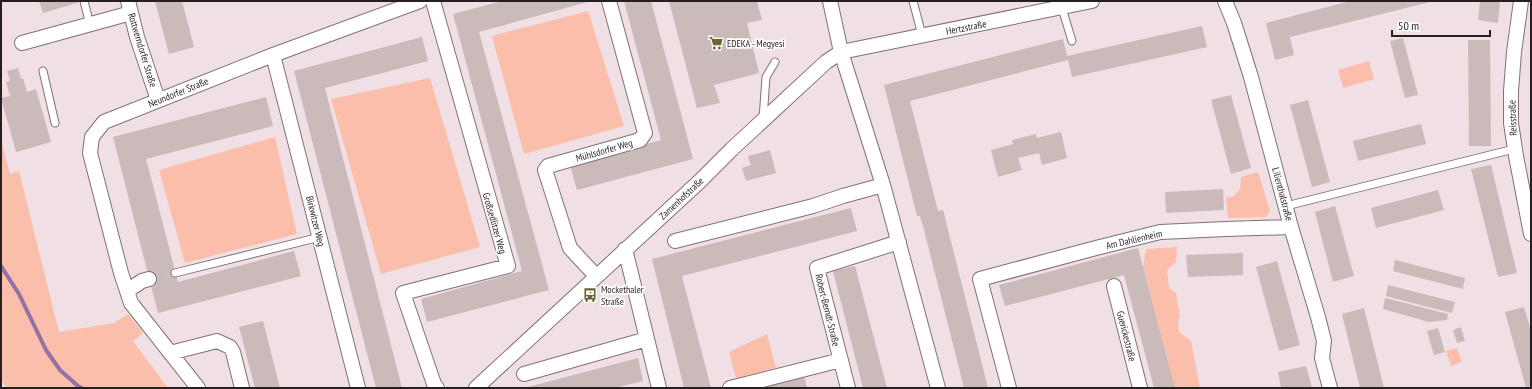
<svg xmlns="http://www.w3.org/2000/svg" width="1532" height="389" viewBox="0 0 1532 389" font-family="'PT Sans Narrow',sans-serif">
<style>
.green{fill:#fbbeab}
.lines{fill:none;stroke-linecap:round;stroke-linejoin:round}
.stream{stroke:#9272a4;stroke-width:4}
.building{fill:#cbbaba}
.minor-tunnel{stroke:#c7b9be;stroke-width:14;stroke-dasharray:14 7;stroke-linecap:butt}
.service-casing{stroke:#807176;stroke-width:9}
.minor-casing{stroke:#807176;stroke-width:16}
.service{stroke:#fff;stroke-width:7}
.minor{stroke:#fff;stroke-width:14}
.labels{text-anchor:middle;stroke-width:3.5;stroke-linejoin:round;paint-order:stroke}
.street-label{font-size:10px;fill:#251f21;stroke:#fff}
.poi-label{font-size:10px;fill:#251f21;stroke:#fff;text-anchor:start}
</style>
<rect width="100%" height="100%" fill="#f0dfe5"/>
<!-- green -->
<path class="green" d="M588 11 624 126 524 154 492 36Z
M1369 61 1374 79 1343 88 1338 70Z
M430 78 480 247 381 274 331 99Z
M275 137 297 234 185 263 159 170Z
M1 140 10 174 19 171 59 332 114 323 128 314 143 333 133 341 168 388H7L1 380Z
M1258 172 1270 211 1266 217 1228 218 1226 198 1234 196 1240 189 1241 177Z
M1177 247 1176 262 1167 270 1169 288 1176 293 1180 318 1178 321 1179 332 1191 341 1200 388H1175L1143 267 1146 249Z
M767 334 776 368 736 378 729 352Z
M1457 348 1462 362 1451 366 1446 351Z"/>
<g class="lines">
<!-- stream -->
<path class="stream" d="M1 266 19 294 46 350 60 370 78 386 82 388"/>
</g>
<!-- building -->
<path class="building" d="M39 1H79L80 2 43 13Z
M155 1H182L194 47 169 54Z
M502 1H591L479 32 549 290 427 322 421 299 522 271 453 14Z
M624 1H651L693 159 577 190 570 165 661 140Z
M669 1H757L762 20 747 23 759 73 714 85 720 103 697 108Z
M1350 1 1430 2 1290 37 1294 55 1275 60 1266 23Z
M1480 1H1500L1498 23 1478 20Z
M1202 26 1207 47 1072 77 1068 60 910 101 938 211 943 210 988 388H964L923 226 920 216H917L884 85 1063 39 1067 56Z
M422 37 428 61 325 88 402 388H376L294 71Z
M1403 38 1418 95 1405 98 1390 41Z
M1468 40H1490L1491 146H1469Z
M18 68 21 79 23 78 27 92 36 89 51 142 16 152 1 98 10 96 6 82 10 81 7 71Z
M1231 95 1251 168 1231 174 1211 100Z
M266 97 273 126 146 159 178 282 294 251 301 276 158 313 113 137Z
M1308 100 1330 182 1312 187 1290 105Z
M1421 124 1426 144 1358 161 1353 141Z
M1061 132 1067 158 1042 165 1039 153 1018 158 1022 170 998 177 991 150 1013 144 1012 140 1036 134 1037 138Z
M770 150 776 173 746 181 742 168 751 165 748 156Z
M1491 165 1517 273 1498 277 1471 169Z
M1223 189 1224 210 1166 213 1165 192Z
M1438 190 1444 210 1376 228 1371 208Z
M1335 206 1354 276 1333 282 1315 212Z
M851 208 857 231 682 276 711 388H684L652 259Z
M1138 248 1175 388H1154L1124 275 1005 306 999 285Z
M1243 253V275L1188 277 1186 255Z
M1395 260 1465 278 1463 289 1393 271Z
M1277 261 1300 345 1279 351 1256 267Z
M855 266 887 388H863L833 271Z
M1388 285 1455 302 1452 313 1386 296Z
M1385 298 1448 314 1447 320 1429 322 1383 309Z
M1524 307 1531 331V388H1526L1505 312Z
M1364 308 1384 388H1360L1342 314Z
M263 321 280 388H255L239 327Z
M1461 327 1465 341 1457 343 1453 330Z
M1438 328 1445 352 1434 355 1427 331Z
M638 358 643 381 615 388H524Z
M1306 366 1312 388H1281L1278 372Z
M804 375 807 388H754Z"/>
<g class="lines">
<!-- minor-tunnel -->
<path class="minor-tunnel" d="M149 279 175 273"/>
<defs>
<path id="service" d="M84 1 90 25
M913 1 922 35
M1062 8 1072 41
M43 71 55 123
M763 119 766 77 775 62
M1286 206 1514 149
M175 273 320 237"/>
<path id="minor" d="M128 1 137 37 158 100
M433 1 508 266 403 293 434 384 437 388
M830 1 841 52 883 185 938 388
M1225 1 1234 23 1251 77 1291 227 1318 317 1324 341 1322 358 1330 388
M1521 1 1514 52 1511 91V123L1516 156 1531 234
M22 43 131 13
M273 55 358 388
M675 241 813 206 843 196 883 185
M625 249 659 388
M596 276 570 248 545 170 548 166 640 140 645 133 609 1
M1114 286 1140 388
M127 291 142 281 149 279
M170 353 217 341 230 347 233 352 242 388
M524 374 647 339
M198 388 131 303 121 273 90 153 92 137 104 122 273 55 420 1
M476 388 700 181 732 149 826 62 841 52 1092 1
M730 388 841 360
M848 388 817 268 899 242
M1009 388 980 279 1096 248 1160 232 1226 229 1291 227"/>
</defs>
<!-- service casing -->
<use href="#service" class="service-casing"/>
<!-- minor casing -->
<use href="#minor" class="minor-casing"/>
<!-- service -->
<use href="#service" class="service"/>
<!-- minor -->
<use href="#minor" class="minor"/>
</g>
<!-- icons -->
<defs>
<symbol id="supermarket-bare" viewBox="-9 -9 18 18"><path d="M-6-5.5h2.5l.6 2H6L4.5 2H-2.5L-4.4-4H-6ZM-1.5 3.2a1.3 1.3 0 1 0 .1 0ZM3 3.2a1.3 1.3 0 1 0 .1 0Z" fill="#6b6531" stroke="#fff" stroke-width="2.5" paint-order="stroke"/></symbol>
<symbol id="bus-bare" viewBox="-9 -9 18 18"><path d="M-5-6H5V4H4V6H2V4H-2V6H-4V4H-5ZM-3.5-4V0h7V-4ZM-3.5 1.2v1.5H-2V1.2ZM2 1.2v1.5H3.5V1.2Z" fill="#6b6531" stroke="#fff" stroke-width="2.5" paint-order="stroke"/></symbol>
</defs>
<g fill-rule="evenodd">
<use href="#supermarket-bare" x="706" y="33" width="20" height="20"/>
<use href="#bus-bare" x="580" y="285" width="20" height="20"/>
</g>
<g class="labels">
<!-- street labels -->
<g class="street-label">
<text transform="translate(966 27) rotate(-11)" y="4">Hertzstraße</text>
<text transform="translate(143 50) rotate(73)" y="4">Rottwerndorfer Straße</text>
<text transform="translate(178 92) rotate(-22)" y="4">Neundorfer Straße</text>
<text transform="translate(1512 118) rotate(-92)" y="4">Reisstraße</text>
<text transform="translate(604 150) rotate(-16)" y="4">Mühlsdorfer Weg</text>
<text transform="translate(1283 194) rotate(75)" y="4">Lilienthalstraße</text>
<text transform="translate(681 198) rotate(-43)" y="4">Zamenhofstraße</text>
<text transform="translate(316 221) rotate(76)" y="4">Birkwitzer Weg</text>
<text transform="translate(495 223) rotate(74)" y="4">Großsedlitzer Weg</text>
<text transform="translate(1134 239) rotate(-13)" y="4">Am Dahlienheim</text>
<text transform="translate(828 310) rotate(76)" y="4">Robert-Berndt-Straße</text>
<text transform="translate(1127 336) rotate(76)" y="4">Guerickestraße</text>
</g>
<!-- poi labels -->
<g class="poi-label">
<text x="727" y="47">EDEKA - Megyesi</text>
<text x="601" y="293">Mockethaler<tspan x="601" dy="12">Straße</tspan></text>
</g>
</g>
<!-- border -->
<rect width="1532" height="389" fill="none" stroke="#251f21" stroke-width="4"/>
<!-- scale -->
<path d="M1392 30v6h98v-6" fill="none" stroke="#251f21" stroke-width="2"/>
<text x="1398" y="30" font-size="12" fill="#251f21" stroke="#ffffff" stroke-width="3" paint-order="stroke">50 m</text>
</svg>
